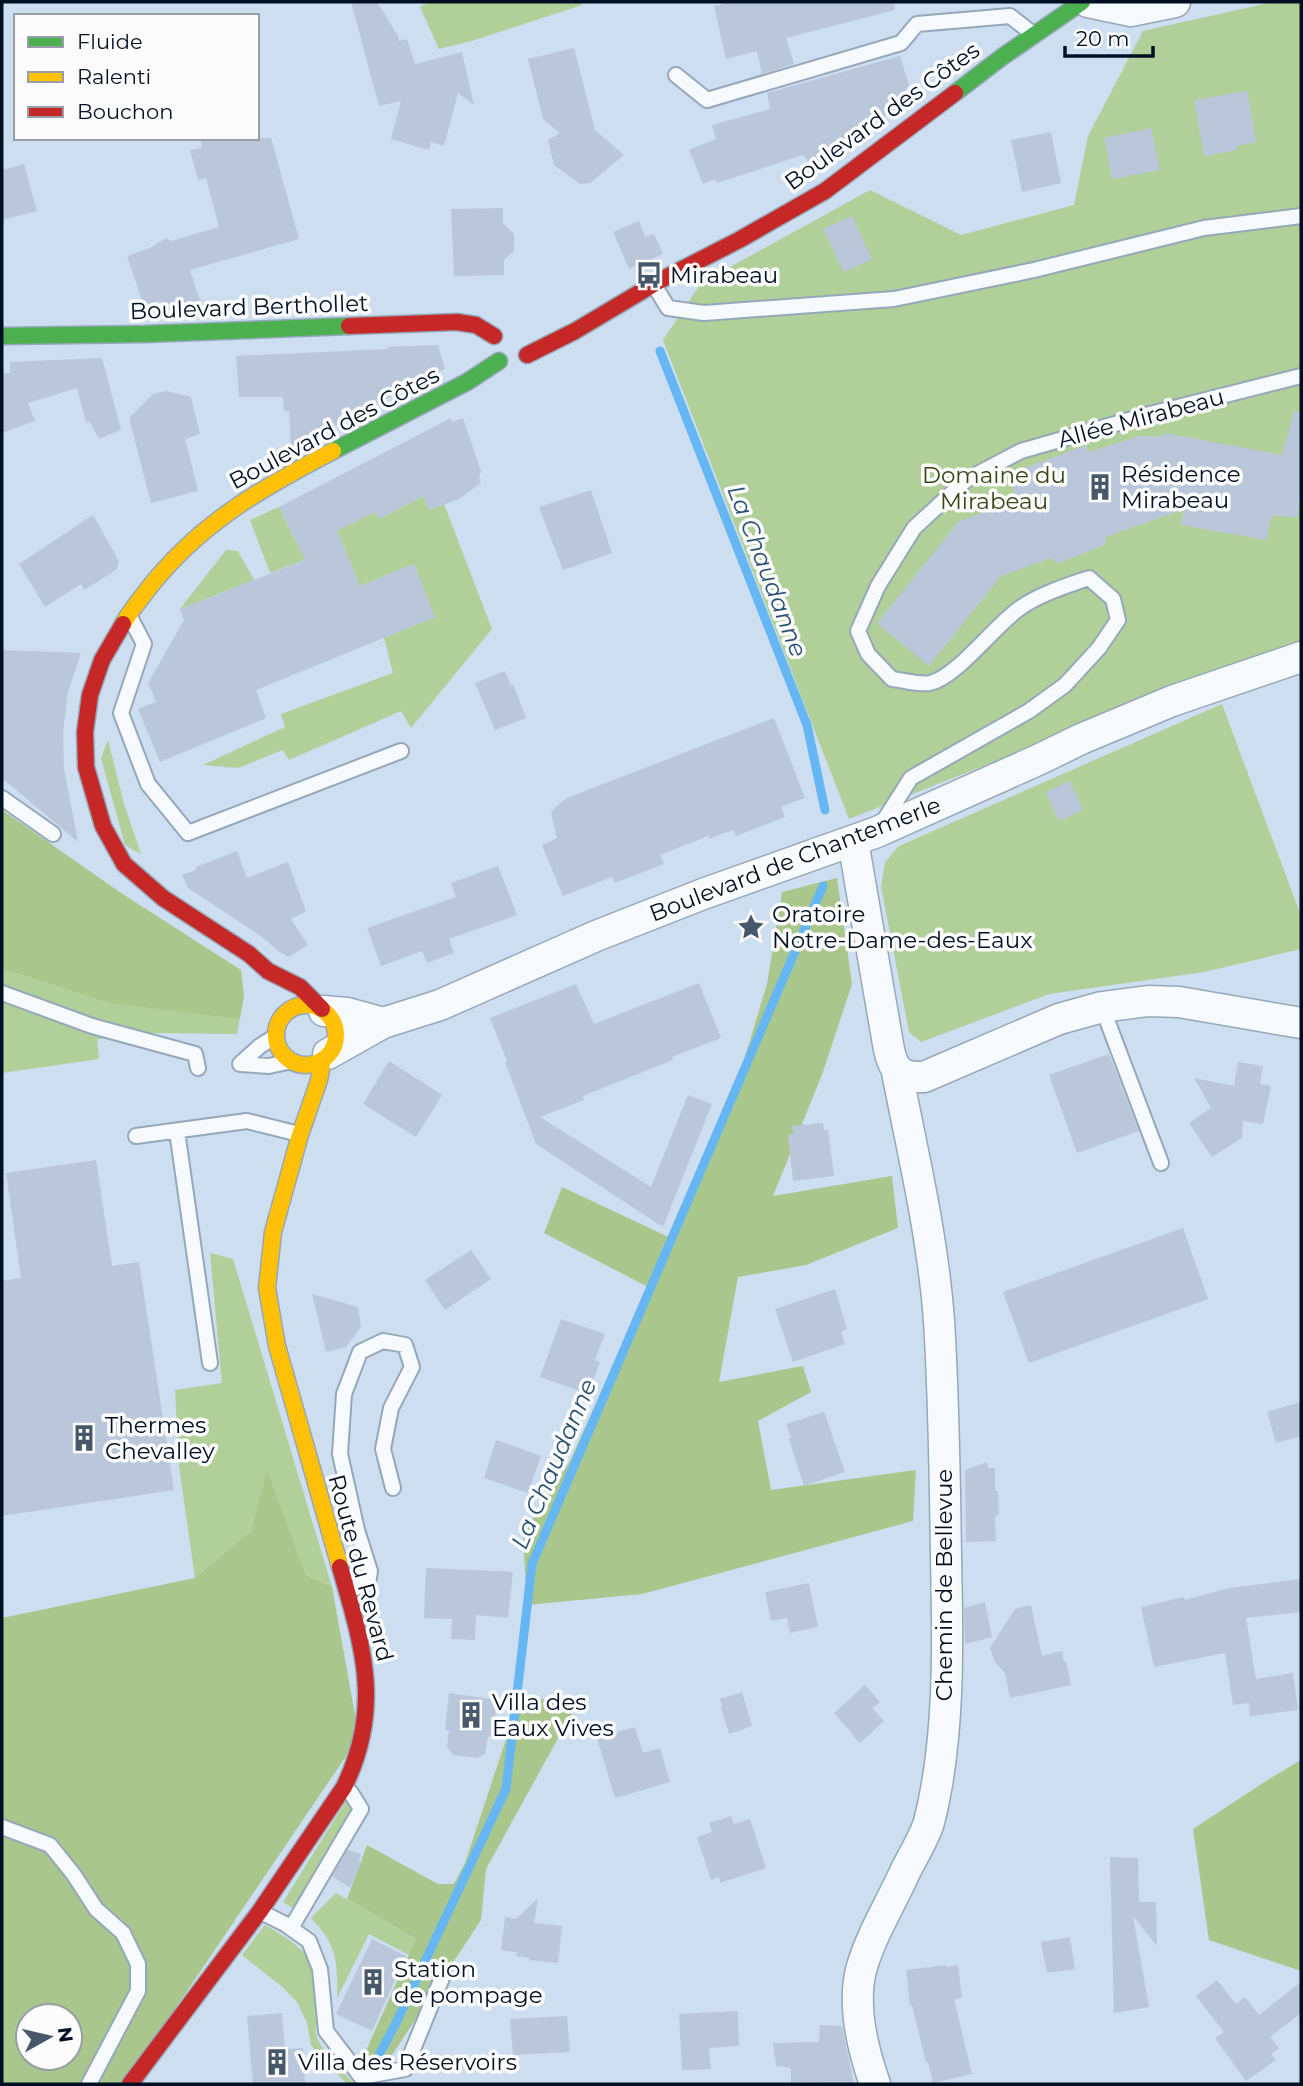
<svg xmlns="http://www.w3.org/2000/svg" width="1303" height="2086" viewBox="0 0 1303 2086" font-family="Montserrat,sans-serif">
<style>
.green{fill:#b1cf98}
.forest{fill:#a9c78d;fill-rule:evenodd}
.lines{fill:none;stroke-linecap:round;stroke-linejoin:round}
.stream{stroke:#66b6f4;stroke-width:9}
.building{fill:#bac7da}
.lane-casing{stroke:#95a8b9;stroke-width:18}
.street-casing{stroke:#95a8b9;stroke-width:33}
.fast-casing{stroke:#95a8b9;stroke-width:19}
.slow-casing{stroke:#95a8b9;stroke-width:19}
.jam-casing{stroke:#95a8b9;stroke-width:19}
.lane{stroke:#f7fafd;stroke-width:14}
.street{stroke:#f7fafd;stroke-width:30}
.fast{stroke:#4caf50;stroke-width:16}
.slow{stroke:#ffc107;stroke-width:16}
.jam{stroke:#c62828;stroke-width:16}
.labels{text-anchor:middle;stroke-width:7;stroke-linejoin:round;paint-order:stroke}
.street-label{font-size:23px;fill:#001022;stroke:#fcfcfc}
.poi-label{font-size:23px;fill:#001022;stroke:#fcfcfc;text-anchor:start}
.park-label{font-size:23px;fill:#364617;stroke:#fcfcfc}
.water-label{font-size:24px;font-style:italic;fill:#285072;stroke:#fcfcfc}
</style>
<rect width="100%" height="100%" fill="#ccdeef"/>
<!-- green -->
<path class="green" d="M430 2H580L582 5 475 40 439 49 420 7Z
M1273 2H1301V641L849 819 663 340 701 283 870 190 961 235 1074 205 1088 136 1143 31Z
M423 496 430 510 444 504 492 629 411 728 401 711 289 760 283 750 238 768 203 765 285 727 281 714 393 673 384 638 434 617 414 564 360 586 343 545 270 573 250 520 279 507 294 538 375 512 379 519Z
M226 550 238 551 254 580 180 609Z
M1222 704 1301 916V949L1204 972 1049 994 921 1042 909 1032 881 886 885 862 899 846Z
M108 740 124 804 141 854 125 845 101 758Z
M2 810 118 891 244 995 237 1034 155 1033 97 1039 99 1059 2 1073Z
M210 1253 233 1259 332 1587 306 1575 267 1471 251 1531 195 1578 179 1466 175 1390 222 1383Z
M348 1798 361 1809 322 1874 293 1908 283 1902Z
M336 1893 416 1939 409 1955 369 1934 337 1998C338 1963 337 1944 311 1918Z
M265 1925C305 1949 316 1955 318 2005 318 2017 314 2026 317 2038 319 2046 346 2075 354 2084H347L311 2045 307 2023 297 2002 281 1986 242 1955Z"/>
<!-- forest -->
<path class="forest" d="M2 810 118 891 241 970 244 995 240 1019 110 1003 2 968Z
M837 878 852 984 823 1072 773 1196 892 1176 898 1228 806 1265 738 1277 719 1382 803 1366 811 1392 758 1421 771 1490 916 1470 913 1521 642 1594 527 1605 523 1534 570 1461 648 1287 544 1233 562 1187 675 1240 740 1073 767 984 782 892Z
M267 1470 306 1575 332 1587 359 1737 124 2084H2V1618L195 1578 251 1531ZM28 2016H70V2058H28Z
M520 1697 578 1702 486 1869 481 1920 392 2055 360 2064 416 1939 347 1899 367 1845 438 1884H454L465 1863Z
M1301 1760V1971L1209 1940 1193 1829 1266 1781Z"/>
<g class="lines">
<!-- stream -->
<path class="stream" d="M660 351 807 725 825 810
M372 2068 396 2023 506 1789 532 1564 823 886"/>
</g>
<!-- building -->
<path class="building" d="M351 2H377L398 36 399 41 407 39 415 64 462 52 474 105 458 93 444 146 431 142 429 150 391 139 401 101 379 106Z
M732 2H894L895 10 786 38 794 64 762 74 757 51 726 59 714 6Z
M574 48 595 130 624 155 590 183 580 184 554 165 548 140 560 133 543 119 528 59Z
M900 56 909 85 887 115 845 145 812 167 803 155 717 183 715 179 703 184 689 150 716 139 712 125 770 109 767 93Z
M1247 91 1256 142 1236 146 1237 150 1204 156 1194 100Z
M1151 128 1160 170 1112 179 1104 138Z
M1051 132 1061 183 1022 192 1011 140Z
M200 138H271L299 239 190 270 203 310 165 311 161 301 144 306 127 256 152 247 166 238 171 241 219 227 206 178 198 180 190 150 202 148Z
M24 164 37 211 2 220V170Z
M503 208V223L514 234V251L504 260V275L454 276 451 209Z
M852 216 872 259 844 272 823 229Z
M639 221 645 237 654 234 663 254 629 269 613 232Z
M438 345 445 369 367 409 341 410V423L291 448 289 411H284L283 397H239L236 356 388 349 387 347Z
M102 358 121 430 99 439 90 422 86 423 77 388 28 403 35 421 2 433V373H10V362Z
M167 391 191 397 200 434 185 439 198 491 151 503 129 418 153 394Z
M1294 411 1301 412V493L1297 518 1272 515 1266 540 1181 525 1184 509 1106 537 1105 545 1059 563 1051 558 1001 576 929 666 877 623 959 521 1017 500 1008 474 1087 445 1089 452 1140 436H1164L1165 433 1282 455Z
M451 418 452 422 463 418 481 471 479 478 481 483 459 499 429 510 423 496 379 519 375 512 337 531 360 586 414 564 435 617 256 690 266 718 160 762 138 709 156 702 148 683 184 620 180 609 305 560 279 507Z
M591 490 612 553 563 570 539 507Z
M93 515 116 556 119 562 116 570 84 590 81 584 45 607 19 564Z
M2 650 81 653 68 692 63 732 64 768 78 842 2 778Z
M505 671 511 686 513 684 526 718 495 730 475 683Z
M774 718 805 798 781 807 785 817 736 836 733 830 709 839 708 836 660 855 664 864 615 883 612 877 563 896 542 845 557 838 551 812 559 804 567 798Z
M1070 781 1083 810 1059 821 1045 792Z
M237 851 247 878 288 862 306 911 291 919 308 945 289 957 278 951 261 936 188 888 182 875 196 870V867Z
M498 866 517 915 449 939 454 953 427 963 422 951 381 966 367 928 456 897 451 883Z
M699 983 721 1038 672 1057 673 1060 583 1096 584 1100 540 1117 651 1187 688 1095 712 1104 663 1227 536 1144 505 1062 507 1061 490 1018 576 984 594 1024Z
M1109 1054 1139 1131 1077 1153 1049 1075Z
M389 1061 442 1095 416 1137 363 1104Z
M1238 1062 1263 1066 1260 1084 1271 1086 1263 1124 1243 1121 1242 1138 1212 1157 1189 1123 1211 1108 1194 1078 1234 1086Z
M823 1123 824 1130H828L834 1176 793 1181 788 1135 793 1134 792 1126Z
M96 1160 112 1266 139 1262 174 1490 2 1516V1281L21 1278 6 1173Z
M1183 1228 1208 1299 1029 1363 1003 1292Z
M471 1250 491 1279 445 1310 425 1280Z
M835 1289 847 1329 841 1332 845 1344 793 1362 775 1309Z
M312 1294 358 1307 361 1327 346 1347 326 1352Z
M561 1319 605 1334 595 1360 600 1362 588 1394 540 1377Z
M1301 1402V1436L1276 1443 1267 1412Z
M824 1412 845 1472 804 1486 789 1439 791 1438 786 1424Z
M496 1440 541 1456 528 1493 484 1478Z
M987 1462 988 1468H995V1490L998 1492 999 1514 995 1517 996 1541 966 1542 965 1470Z
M426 1568 513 1572 508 1618 476 1615 475 1640 451 1639 452 1619 424 1618Z
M1301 1579V1612L1246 1618 1256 1679 1293 1673 1298 1710 1250 1716 1249 1703 1233 1705 1225 1653 1154 1667 1141 1607 1184 1597 1185 1600 1229 1588Z
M809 1583 818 1627 790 1633 787 1618 771 1621 765 1592Z
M985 1602 992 1637 965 1644 964 1608Z
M1031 1605 1042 1656 1062 1651 1064 1662 1066 1661 1071 1685 1010 1698 1005 1673 995 1662 990 1648 1015 1609Z
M865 1685 880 1702 872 1708 884 1721 860 1743 834 1713Z
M742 1692 752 1726 729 1734 721 1708 722 1707 720 1699Z
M449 1693 497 1700 493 1737 488 1736 485 1754 477 1758 453 1755 447 1747 449 1730H445Z
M635 1727 643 1753 660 1748 670 1782 615 1798 597 1738Z
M731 1816 734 1824 750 1819 766 1868 720 1883 719 1877 711 1880 697 1837 712 1832 709 1823Z
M348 1850 361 1854 359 1862 361 1863 350 1888 332 1876Z
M1110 1857 1138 1858 1139 1902H1156L1157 1946 1133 1916 1149 2007 1114 2013Z
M538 1898 534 1923 562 1926 558 1963 529 1960V1958L516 1956 517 1952 501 1950 505 1917 516 1919Z
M1070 1937 1075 1969 1047 1973 1041 1942Z
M372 1939 406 1956 372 2031 336 2014Z
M946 1965V1967L958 1965 962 1998 954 1999 972 2074 933 2083 928 2062 926 2063 912 2005H910L906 1970Z
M1217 1980 1236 2004 1245 1997 1259 2015 1301 1982V2013L1270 2037 1279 2048 1271 2054 1276 2060 1246 2081 1215 2038 1224 2032 1196 1996Z
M738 2011 739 2046 709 2048 711 2069 682 2070 679 2014Z
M282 2013 285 2049 303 2048 305 2084H253L247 2016Z
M567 2016 570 2052 513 2055 510 2019Z
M820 2025 842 2026 854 2084 791 2082V2068L776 2066 773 2043 819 2042Z"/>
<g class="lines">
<defs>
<path id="lane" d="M676 75 707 100 901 43 917 24 1010 16 1033 34
M654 285 668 308 704 313 894 299 1034 270 1204 228 1301 216
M131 619 144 644 121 713 148 784 188 833 401 751
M2 798 53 834
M881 825 911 778 1029 711 1065 685 1099 648 1118 620 1113 599 1089 578C1066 586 1040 594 1020 608 995 625 956 678 930 683 921 685 902 680 892 679L868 654 858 631 878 586 914 528 966 480 1021 451 1150 414 1301 376
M2 993 92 1026 195 1054 198 1068
M1102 1007 1161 1163
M240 1064 269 1066 292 1061
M240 1064 260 1046 276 1036
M177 1131 210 1363
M136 1136 247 1121 299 1134
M348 1591 368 1583 370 1571 357 1530 340 1454 344 1394 360 1352 383 1341 405 1345 412 1367 391 1408 383 1449 393 1488
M2 1827 50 1845 74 1875 96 1909 123 1933 138 1964V1991L89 2084
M261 1912 285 1924 309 1941 320 1969 326 2031 361 2077 405 2069 444 1973
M291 1928 361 1809 351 1793 345 1788"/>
<path id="street" d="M1088 2 1131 11 1175 2
M853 841 888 1044C892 1068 898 1078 924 1077L1059 1019 1102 1007 1148 1001 1179 1002 1301 1023
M324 1011 347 1013 383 1023 440 1005 596 936 703 894 877 832 1040 759 1081 739 1172 701 1301 657
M328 1054 383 1023
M875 2084C863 2050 852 2007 861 1970 870 1937 890 1905 904 1874 912 1857 924 1839 929 1822 950 1741 948 1642 946 1559 945 1480 944 1400 939 1321 933 1237 913 1154 897 1072"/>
<path id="fast" d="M955 93 1002 57 1082 2
M2 336 145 334 349 326
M333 451 467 382 499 361"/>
<path id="slow" d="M123 624C130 611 140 600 148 589 200 523 260 489 333 451
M276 1035a30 30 0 1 1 60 0a30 30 0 1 1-60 0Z
M323 1059 319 1080 300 1135 273 1232 267 1288 277 1346 340 1567"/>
<path id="jam" d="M349 326 457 322 476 325 494 336
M527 355 575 331 659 281 739 240 825 191 955 93
M123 624 102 660 90 695 85 732 86 767 103 826 124 864 163 898 249 954 268 971 300 987 322 1009
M130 2084 260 1911 344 1787C383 1707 363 1647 340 1567"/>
</defs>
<!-- lane casing -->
<use href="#lane" class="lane-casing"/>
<!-- street casing -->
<use href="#street" class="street-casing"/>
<!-- fast casing -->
<use href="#fast" class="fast-casing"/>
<!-- slow casing -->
<use href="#slow" class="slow-casing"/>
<!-- jam casing -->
<use href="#jam" class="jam-casing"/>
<!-- lane -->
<use href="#lane" class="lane"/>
<!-- street -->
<use href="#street" class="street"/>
<!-- fast -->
<use href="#fast" class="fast"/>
<!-- slow -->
<use href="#slow" class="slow"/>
<!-- jam -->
<use href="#jam" class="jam"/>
</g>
<!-- icons -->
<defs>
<symbol id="bus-bare" viewBox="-9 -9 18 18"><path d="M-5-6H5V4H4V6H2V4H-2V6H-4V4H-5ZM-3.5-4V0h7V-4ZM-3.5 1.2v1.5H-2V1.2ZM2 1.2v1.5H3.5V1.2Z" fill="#47586a" stroke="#fcfcfc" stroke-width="2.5" paint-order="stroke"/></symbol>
<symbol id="building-bare" viewBox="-9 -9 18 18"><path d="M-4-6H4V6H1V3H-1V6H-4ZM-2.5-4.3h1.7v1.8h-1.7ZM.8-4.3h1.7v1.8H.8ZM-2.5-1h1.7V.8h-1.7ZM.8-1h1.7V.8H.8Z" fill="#47586a" stroke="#fcfcfc" stroke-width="2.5" paint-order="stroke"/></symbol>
<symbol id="sight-bare" viewBox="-9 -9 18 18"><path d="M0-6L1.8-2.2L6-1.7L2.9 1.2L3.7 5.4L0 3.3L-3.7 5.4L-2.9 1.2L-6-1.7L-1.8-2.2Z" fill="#47586a" stroke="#fcfcfc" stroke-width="2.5" paint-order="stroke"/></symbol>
</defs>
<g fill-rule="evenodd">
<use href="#bus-bare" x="630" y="256" width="38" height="38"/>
<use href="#building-bare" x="1081" y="468" width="38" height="38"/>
<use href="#sight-bare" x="732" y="908" width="38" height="38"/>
<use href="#building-bare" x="65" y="1419" width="38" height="38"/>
<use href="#building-bare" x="452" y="1696" width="38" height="38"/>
<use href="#building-bare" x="354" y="1963" width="38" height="38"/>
<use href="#building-bare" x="258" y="2043" width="38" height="38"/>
</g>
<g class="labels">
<!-- street labels -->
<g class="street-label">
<text transform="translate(882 116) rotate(-36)" y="8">Boulevard des Côtes</text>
<text transform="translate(249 307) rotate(-2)" y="8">Boulevard Berthollet</text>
<text transform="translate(1141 418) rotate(-15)" y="8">Allée Mirabeau</text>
<text transform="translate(334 428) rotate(-28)" y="8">Boulevard des Côtes</text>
<text transform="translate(795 859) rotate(-21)" y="8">Boulevard de Chantemerle</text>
<text transform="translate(361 1568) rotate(75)" y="8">Route du Revard</text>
<text transform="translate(944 1585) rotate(-90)" y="8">Chemin de Bellevue</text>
</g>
<!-- poi labels -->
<g class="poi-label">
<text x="670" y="283">Mirabeau</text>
<text x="1121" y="482">Résidence<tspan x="1121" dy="26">Mirabeau</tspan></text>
<text x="772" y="922">Oratoire<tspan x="772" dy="26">Notre-Dame-des-Eaux</tspan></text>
<text x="105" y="1433">Thermes<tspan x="105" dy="26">Chevalley</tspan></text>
<text x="492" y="1710">Villa des<tspan x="492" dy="26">Eaux Vives</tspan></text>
<text x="394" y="1977">Station<tspan x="394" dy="26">de pompage</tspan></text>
<text x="298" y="2070">Villa des Réservoirs</text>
</g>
<!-- park labels -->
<g class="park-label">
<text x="994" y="483">Domaine du<tspan x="994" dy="26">Mirabeau</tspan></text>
</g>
<!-- water labels -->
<g class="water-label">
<text transform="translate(767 571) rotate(69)" y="8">La Chaudanne</text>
<text transform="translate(554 1464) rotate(-67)" y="8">La Chaudanne</text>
</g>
</g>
<!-- border -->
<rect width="1303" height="2086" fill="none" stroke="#001022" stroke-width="7"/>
<!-- legend -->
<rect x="14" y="14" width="245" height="126" fill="#fcfcfc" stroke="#979ea5" stroke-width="2"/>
<rect x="28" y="37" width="35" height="10" fill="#4caf50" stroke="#979ea5" stroke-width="2"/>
<text x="77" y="49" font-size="21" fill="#001022">Fluide</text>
<rect x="28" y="72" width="35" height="10" fill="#ffc107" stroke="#979ea5" stroke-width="2"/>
<text x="77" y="84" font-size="21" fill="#001022">Ralenti</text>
<rect x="28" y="107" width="35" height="10" fill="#c62828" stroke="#979ea5" stroke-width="2"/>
<text x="77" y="119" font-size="21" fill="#001022">Bouchon</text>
<!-- north arrow -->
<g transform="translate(49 2037) rotate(82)"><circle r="33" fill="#fcfcfc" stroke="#979ea5" stroke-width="2"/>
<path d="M0-5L12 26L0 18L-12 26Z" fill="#47586a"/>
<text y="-10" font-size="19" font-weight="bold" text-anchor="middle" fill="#001022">N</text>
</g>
<!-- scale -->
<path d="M1065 46v10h88v-10" fill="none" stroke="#001022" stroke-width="3.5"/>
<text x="1076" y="46" font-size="21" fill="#001022" stroke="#fcfcfc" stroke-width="5" paint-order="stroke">20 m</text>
</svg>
